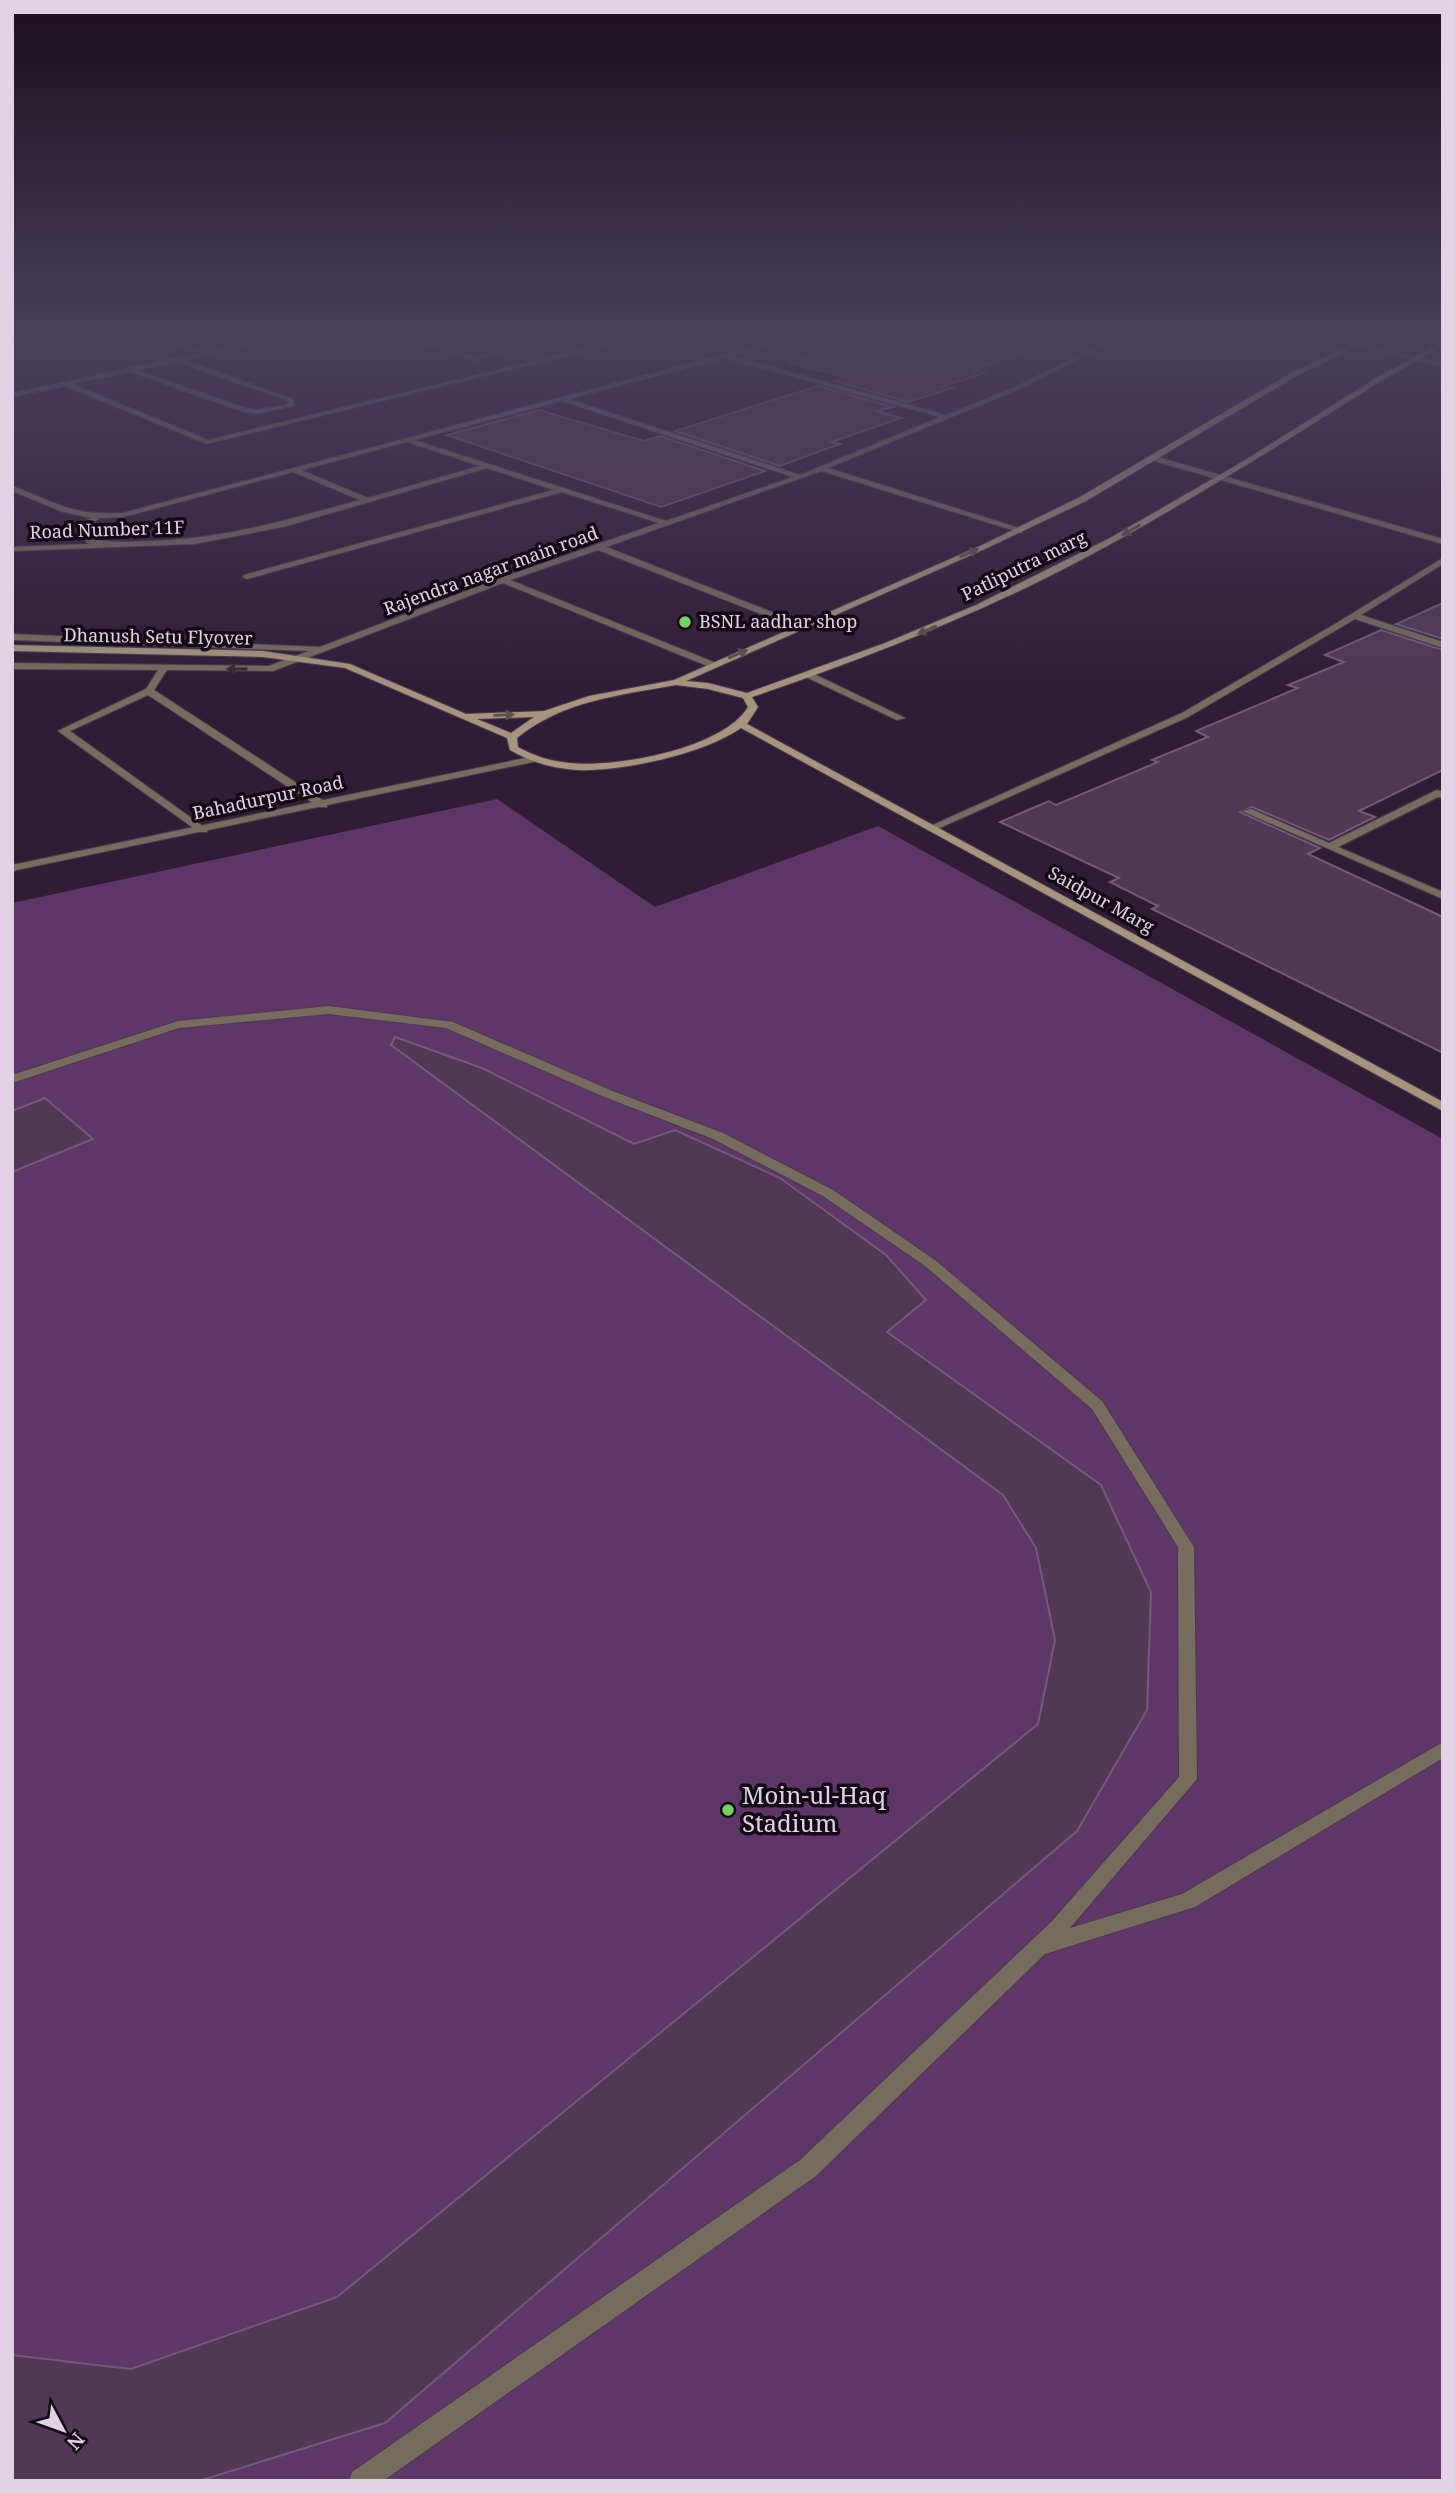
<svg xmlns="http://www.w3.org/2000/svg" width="1455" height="2493" viewBox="0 0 1455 2493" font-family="'Noto Serif',serif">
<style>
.green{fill:#5f3668}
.building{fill:#513956;stroke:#735a79;stroke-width:2}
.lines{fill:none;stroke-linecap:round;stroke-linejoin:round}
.service-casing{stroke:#4d3952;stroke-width:2}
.minor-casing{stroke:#4d3952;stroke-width:2}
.tertiary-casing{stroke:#4d3952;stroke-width:2}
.secondary-casing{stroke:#4d3952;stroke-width:2}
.service{fill:#766d5e;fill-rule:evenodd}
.minor{fill:#766d5e;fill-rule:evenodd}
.tertiary{fill:#766d5e;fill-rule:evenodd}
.secondary{fill:#a4957d;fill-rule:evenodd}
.oneway{fill:#5c504a}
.oneway2{fill:#362d2f}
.poi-dot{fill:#73d25d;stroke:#140a16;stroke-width:2.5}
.labels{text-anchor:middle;stroke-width:7;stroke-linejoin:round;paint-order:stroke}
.far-street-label{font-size:18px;fill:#e1d3e4;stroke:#140a16}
.far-poi-label{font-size:18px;fill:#e1d3e4;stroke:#140a16;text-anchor:start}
.near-poi-label{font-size:24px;fill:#e1d3e4;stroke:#140a16;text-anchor:start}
</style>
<rect width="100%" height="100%" fill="#311c36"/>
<!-- green -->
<path class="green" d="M497 799 655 907 878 826 1443 1139V2481H12V903Z"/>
<!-- building -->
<path class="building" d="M870 339H1037L1038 347 974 370 985 373 944 386 953 388 908 402 834 381 846 377 788 362Z
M818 386 893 407 877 411 901 418 831 442 840 444 780 466 675 431Z
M539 410 644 441 660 436 765 471 661 507 447 435Z
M1443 603V639L1396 624Z
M1381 630 1443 650V770L1359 811 1375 817 1329 840 1252 807 1240 812 1320 848 1308 854 1443 917V1053L1152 909 1158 906 1110 882 1119 878 1000 822 1049 801 1056 805 1158 762 1152 760 1208 737 1196 731 1298 688 1288 685 1344 662 1325 655Z
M395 1037 482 1068 634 1144 675 1130 780 1178 886 1255 926 1300 887 1332 1101 1485 1151 1592 1147 1710 1077 1831 385 2423 199 2481H12V2355L131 2369 337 2297 1038 1724 1055 1640 1036 1548 1003 1495 391 1045Z
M45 1098 93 1139 12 1172V1111Z"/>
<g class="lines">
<defs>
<path id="service" d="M329 1006 453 1022 610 1090 723 1133 833 1190 935 1260 1102 1401 1194 1547 1197 1779 1070 1928 1182 1894 1443 1742V1758L1195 1907 1045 1954 816 2176 383 2481H349L352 2472 800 2160 1052 1921 1179 1777 1178 1547 1092 1409 925 1266 823 1196 713 1139 602 1096 446 1028 329 1014 179 1028 12 1083V1075L178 1021Z"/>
<path id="minor" d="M162 339C178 339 190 349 205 351 221 353 256 339 277 339L185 360 293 399V406L257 414 244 412 130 372 72 384 208 440 625 339H636L207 444 65 386 12 397V393L199 353ZM177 362 288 401 287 405 257 410 245 408 137 370Z
M408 339H417L475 357 510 348 485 339H494L520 348 475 361Z
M782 339H792L732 356 946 415 1013 388 1111 339H1119L1017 390 828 468 1022 529V533L821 471 606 547 805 625V629H799L598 550 510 580 716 663V667H710L503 583 273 671 167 670 154 690 327 803V807H319L148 695 70 731 208 830 207 832H199L58 731 146 689 158 670 12 669V663L269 666 309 651 12 640V634L320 647 500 578 659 523 562 492 247 579 243 577 244 575 554 490 487 468 283 527 194 544 12 551V547L91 544 87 543 80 532 81 523 91 518 63 512 12 491V486C58 503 71 516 123 513ZM725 358 940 417 800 475 569 399ZM562 401 793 477 666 521 414 440ZM407 442 480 466 368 498 301 470ZM293 472 360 500C291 519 224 539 152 541 131 542 113 543 93 539L88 532V526L100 518 123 517Z
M1355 343 1443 363V367L1353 346Z
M1154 456 1443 539V544L1151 460Z
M1443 558V564L1361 615 1443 642V648L1355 619 1188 717 935 830H927L926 828 1182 713 1335 624Z
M806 673H812L905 718 897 720 806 677Z
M1437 790 1443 792V798L1438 797 1338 847 1443 892V899L1242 811 1251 809 1329 843Z"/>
<path id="tertiary" d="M530 757 535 760 533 762 12 871V865Z"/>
<path id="secondary" d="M1365 339H1373L1298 375 1086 501 985 549 686 681 708 683 747 693 885 643 976 605 1110 538 1242 462 1381 375 1443 343V347C1388 374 1339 408 1287 440 1232 474 1175 508 1118 540 1002 605 878 654 752 697L758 707 747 724 1443 1102V1111L741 728C704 754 621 772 576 770 552 768 530 762 510 750L507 738 345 668 263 657 12 651V645L263 651 350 664 466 714 544 711 589 696 674 680 980 546 1080 497 1293 372ZM676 685 708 689 743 698 748 707C723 749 615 768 569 763 550 761 534 756 518 747L517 738C562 701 620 695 676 685ZM534 717 511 733 477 719Z"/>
</defs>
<!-- service casing -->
<use href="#service" class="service-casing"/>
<!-- minor casing -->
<use href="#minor" class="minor-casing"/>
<!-- tertiary casing -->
<use href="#tertiary" class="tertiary-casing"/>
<!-- secondary casing -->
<use href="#secondary" class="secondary-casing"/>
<!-- service -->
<use href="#service" class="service"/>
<!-- minor -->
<use href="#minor" class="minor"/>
<!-- tertiary -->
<use href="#tertiary" class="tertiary"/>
<!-- secondary -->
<use href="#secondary" class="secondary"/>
</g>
<!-- one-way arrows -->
<defs><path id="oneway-solid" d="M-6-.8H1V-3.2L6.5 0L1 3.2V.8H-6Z" transform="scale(1.75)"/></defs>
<g class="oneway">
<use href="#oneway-solid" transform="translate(1131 530) rotate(150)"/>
<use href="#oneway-solid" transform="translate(969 553) rotate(-24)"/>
<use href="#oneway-solid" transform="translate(927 630) rotate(157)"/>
<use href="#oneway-solid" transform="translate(738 654) rotate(-23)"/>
<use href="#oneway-solid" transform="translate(504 715) rotate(-2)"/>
</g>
<use class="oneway2" href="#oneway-solid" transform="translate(237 669) rotate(180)"/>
<!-- sky -->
<linearGradient id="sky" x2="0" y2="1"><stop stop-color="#1b0f1e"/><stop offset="0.49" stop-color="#48405d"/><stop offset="1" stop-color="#48405d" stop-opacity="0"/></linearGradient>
<rect width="1455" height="688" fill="url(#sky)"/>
<!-- markers -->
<g class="poi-dot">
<circle cx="685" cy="622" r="7"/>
<circle cx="728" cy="1810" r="7"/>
</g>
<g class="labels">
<!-- far-street labels -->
<g class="far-street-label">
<text transform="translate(107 530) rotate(-2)" y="6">Road Number 11F</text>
<text transform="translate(1024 566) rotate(-26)" y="6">Patliputra marg</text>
<text transform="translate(491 571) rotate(-20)" y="6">Rajendra nagar main road</text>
<text transform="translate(158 637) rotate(1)" y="6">Dhanush Setu Flyover</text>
<text transform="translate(268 798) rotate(-12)" y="6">Bahadurpur Road</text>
<text transform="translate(1101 900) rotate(29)" y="6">Saidpur Marg</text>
</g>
<!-- far-poi labels -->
<g class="far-poi-label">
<text x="699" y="628">BSNL aadhar shop</text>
</g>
<!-- near-poi labels -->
<g class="near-poi-label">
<text x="742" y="1804">Moin-ul-Haq<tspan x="742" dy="28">Stadium</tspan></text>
</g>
</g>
<!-- border -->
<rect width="1455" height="2493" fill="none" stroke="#e1d3e4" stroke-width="28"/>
<!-- north arrow -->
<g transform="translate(63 2430) rotate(131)" stroke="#140a16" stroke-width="5" paint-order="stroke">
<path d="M0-5L12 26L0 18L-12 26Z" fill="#e1d3e4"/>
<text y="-10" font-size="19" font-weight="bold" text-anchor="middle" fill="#e1d3e4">N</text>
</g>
</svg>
